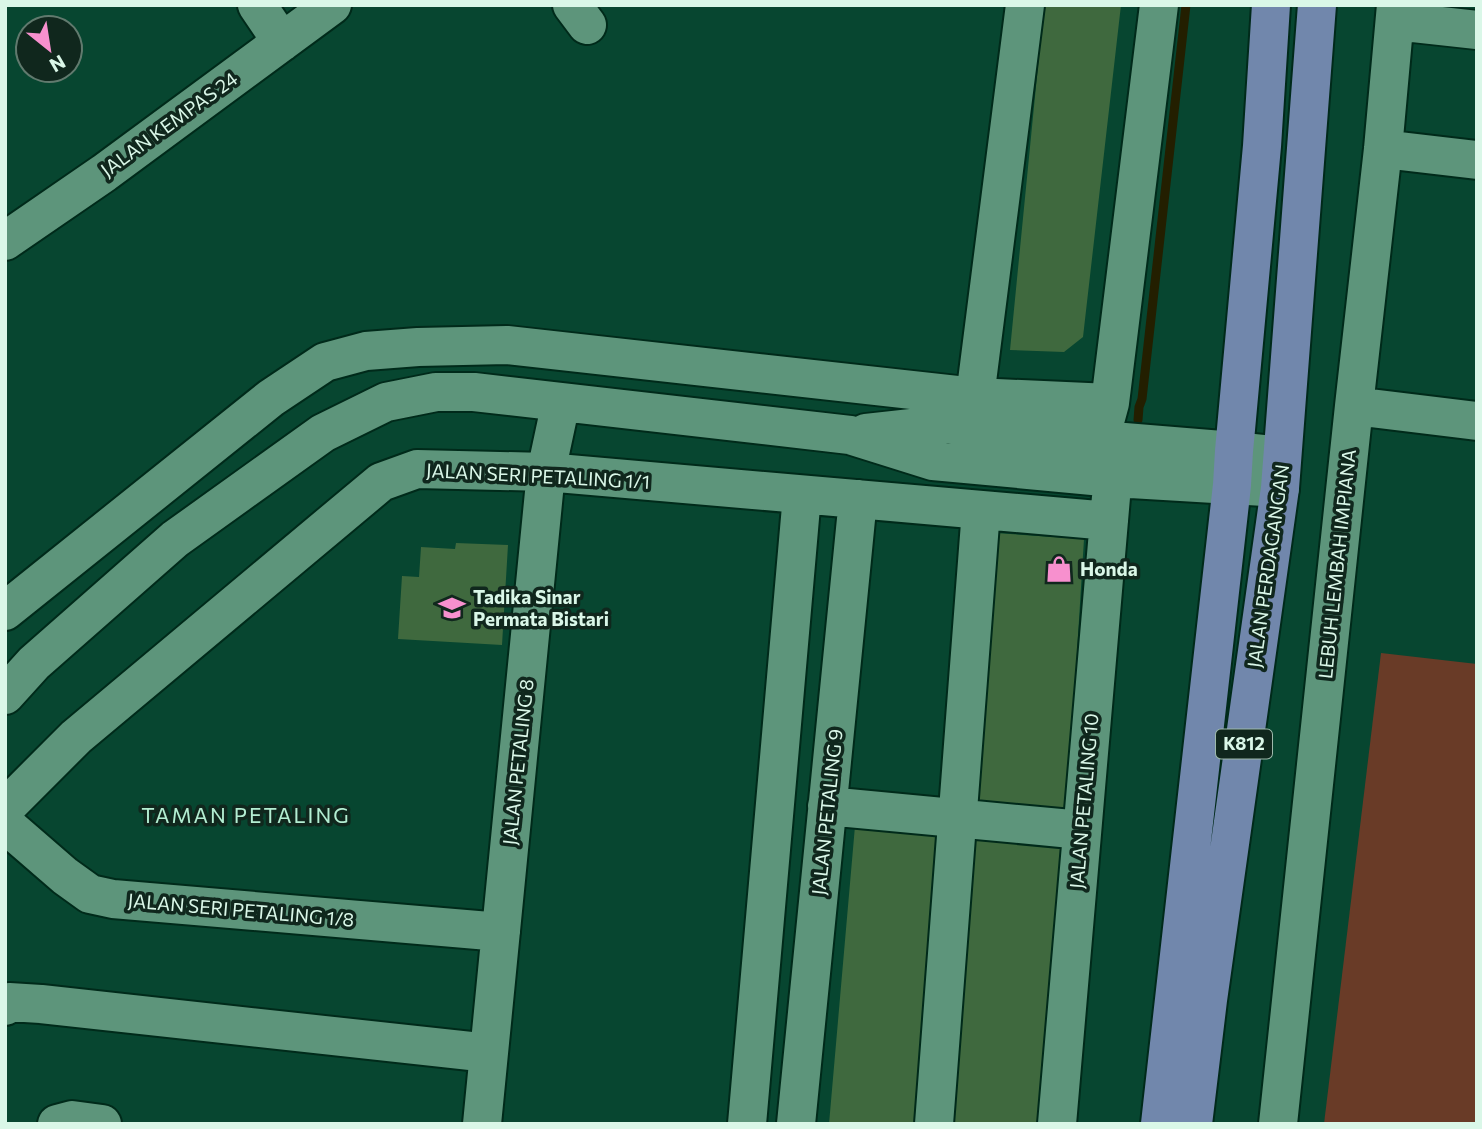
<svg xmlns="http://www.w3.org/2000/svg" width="1482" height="1129" viewBox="0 0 1482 1129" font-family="Commissioner,sans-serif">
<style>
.green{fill:#693b27}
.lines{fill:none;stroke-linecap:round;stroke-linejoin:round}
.stream{stroke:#231f00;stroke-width:9}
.building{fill:#3f693e}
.minor-casing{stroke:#002a1a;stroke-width:42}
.major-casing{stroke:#002a1a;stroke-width:42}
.minor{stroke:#5d957b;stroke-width:38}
.major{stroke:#7187ac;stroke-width:38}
.labels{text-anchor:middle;stroke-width:7;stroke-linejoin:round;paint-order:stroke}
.shield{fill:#10271d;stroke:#9db9ab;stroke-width:2}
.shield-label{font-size:18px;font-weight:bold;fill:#daf7e8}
.street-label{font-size:19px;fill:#daf7e8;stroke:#10271d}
.poi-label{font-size:19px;font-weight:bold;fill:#daf7e8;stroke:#10271d;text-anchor:start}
.neighbourhood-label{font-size:21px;letter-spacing:2px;fill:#b3eed2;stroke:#10271d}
</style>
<rect width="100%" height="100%" fill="#074630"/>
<!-- green -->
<path class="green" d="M1381 653 1477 664V1124H1324Z"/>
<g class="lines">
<!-- stream -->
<path class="stream" d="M1138 420 1139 407 1142 399 1186 5"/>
</g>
<!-- building -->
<path class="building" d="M1044 5H1121L1083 337 1064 352 1010 350Z
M995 533 1084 539 1067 814 977 809Z
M456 543 508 545 502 645 398 639 402 576 419 577 421 547 455 549Z
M855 826 947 833 922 1124H829Z
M975 839 1064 846 1038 1124H949Z"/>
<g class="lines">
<defs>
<path id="minor" d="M257 5 282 42
M572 5 587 25
M1395 21 1477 30
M1383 149 1477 160
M5 241 104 173 332 5
M975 397 1025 5
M1354 406 1477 421
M866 433 948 424 1100 440 1234 451 1282 456
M1100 440 1110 403 1159 5
M5 611 271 398 325 362 366 351 418 347 507 345 975 397 1110 403
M5 695 34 663 175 539 323 433 386 402 436 392H474L850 435 933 461 1114 478 1280 488
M827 806 1082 830
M5 808 76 737 381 482 417 469 546 472 1109 521
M5 824 65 876 90 894 113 899 501 932
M5 1006 9 1002 41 1004 489 1053
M57 1124 72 1120 102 1124
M482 1124 546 472 561 402
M747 1124 802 495
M796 1124 858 499
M934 1124 981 510
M1057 1124 1111 497
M1278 1124 1354 406 1383 149 1396 5"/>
<path id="major" d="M1160 1124 1232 485 1234 451 1262 146 1271 5
M1193 1124 1208 1000 1280 488 1317 5"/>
</defs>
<!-- minor casing -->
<use href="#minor" class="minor-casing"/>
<!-- major casing -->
<use href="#major" class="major-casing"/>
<!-- minor -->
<use href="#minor" class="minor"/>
<!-- major -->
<use href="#major" class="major"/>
</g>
<!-- icons -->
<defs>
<symbol id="shop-bare" viewBox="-9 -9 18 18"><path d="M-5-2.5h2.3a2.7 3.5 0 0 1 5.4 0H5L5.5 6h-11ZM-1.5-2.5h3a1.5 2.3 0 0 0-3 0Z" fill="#f790ce" stroke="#10271d" stroke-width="2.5" paint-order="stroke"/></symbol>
<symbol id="school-bare" viewBox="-9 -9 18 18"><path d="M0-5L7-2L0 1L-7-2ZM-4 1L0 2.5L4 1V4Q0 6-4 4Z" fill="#f790ce" stroke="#10271d" stroke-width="2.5" paint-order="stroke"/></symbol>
</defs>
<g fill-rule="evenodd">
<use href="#shop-bare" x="1040" y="550" width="38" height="38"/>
<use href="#school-bare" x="433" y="589" width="38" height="38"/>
</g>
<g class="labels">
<!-- shield labels -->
<rect class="shield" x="1216" y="729.5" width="56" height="29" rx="5"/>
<g class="shield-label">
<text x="1244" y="750">K812</text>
</g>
<!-- street labels -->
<g class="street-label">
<text transform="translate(169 124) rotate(-36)" y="7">JALAN KEMPAS 24</text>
<text transform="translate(538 476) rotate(3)" y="7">JALAN SERI PETALING 1/1</text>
<text transform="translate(1337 564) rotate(-84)" y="7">LEBUH LEMBAH IMPIANA</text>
<text transform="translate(1268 566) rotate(-82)" y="7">JALAN PERDAGANGAN</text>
<text transform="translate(518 762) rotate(-84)" y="7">JALAN PETALING 8</text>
<text transform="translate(1084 801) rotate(-85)" y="7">JALAN PETALING 10</text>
<text transform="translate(827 812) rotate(-84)" y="7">JALAN PETALING 9</text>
<text transform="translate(241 910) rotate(5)" y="7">JALAN SERI PETALING 1/8</text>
</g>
<!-- poi labels -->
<g class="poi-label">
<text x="1080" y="576">Honda</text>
<text x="473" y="604">Tadika Sinar<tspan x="473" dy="22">Permata Bistari</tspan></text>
</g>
<!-- neighbourhood labels -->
<g class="neighbourhood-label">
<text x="246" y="823">TAMAN PETALING</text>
</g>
</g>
<!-- border -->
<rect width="1482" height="1129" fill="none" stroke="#daf7e8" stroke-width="14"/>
<!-- north arrow -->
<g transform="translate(49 49) rotate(150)"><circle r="33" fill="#10271d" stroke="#617a6e" stroke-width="2"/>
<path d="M0-5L12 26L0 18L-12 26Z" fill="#f790ce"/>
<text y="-10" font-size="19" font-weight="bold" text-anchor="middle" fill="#daf7e8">N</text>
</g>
</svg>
